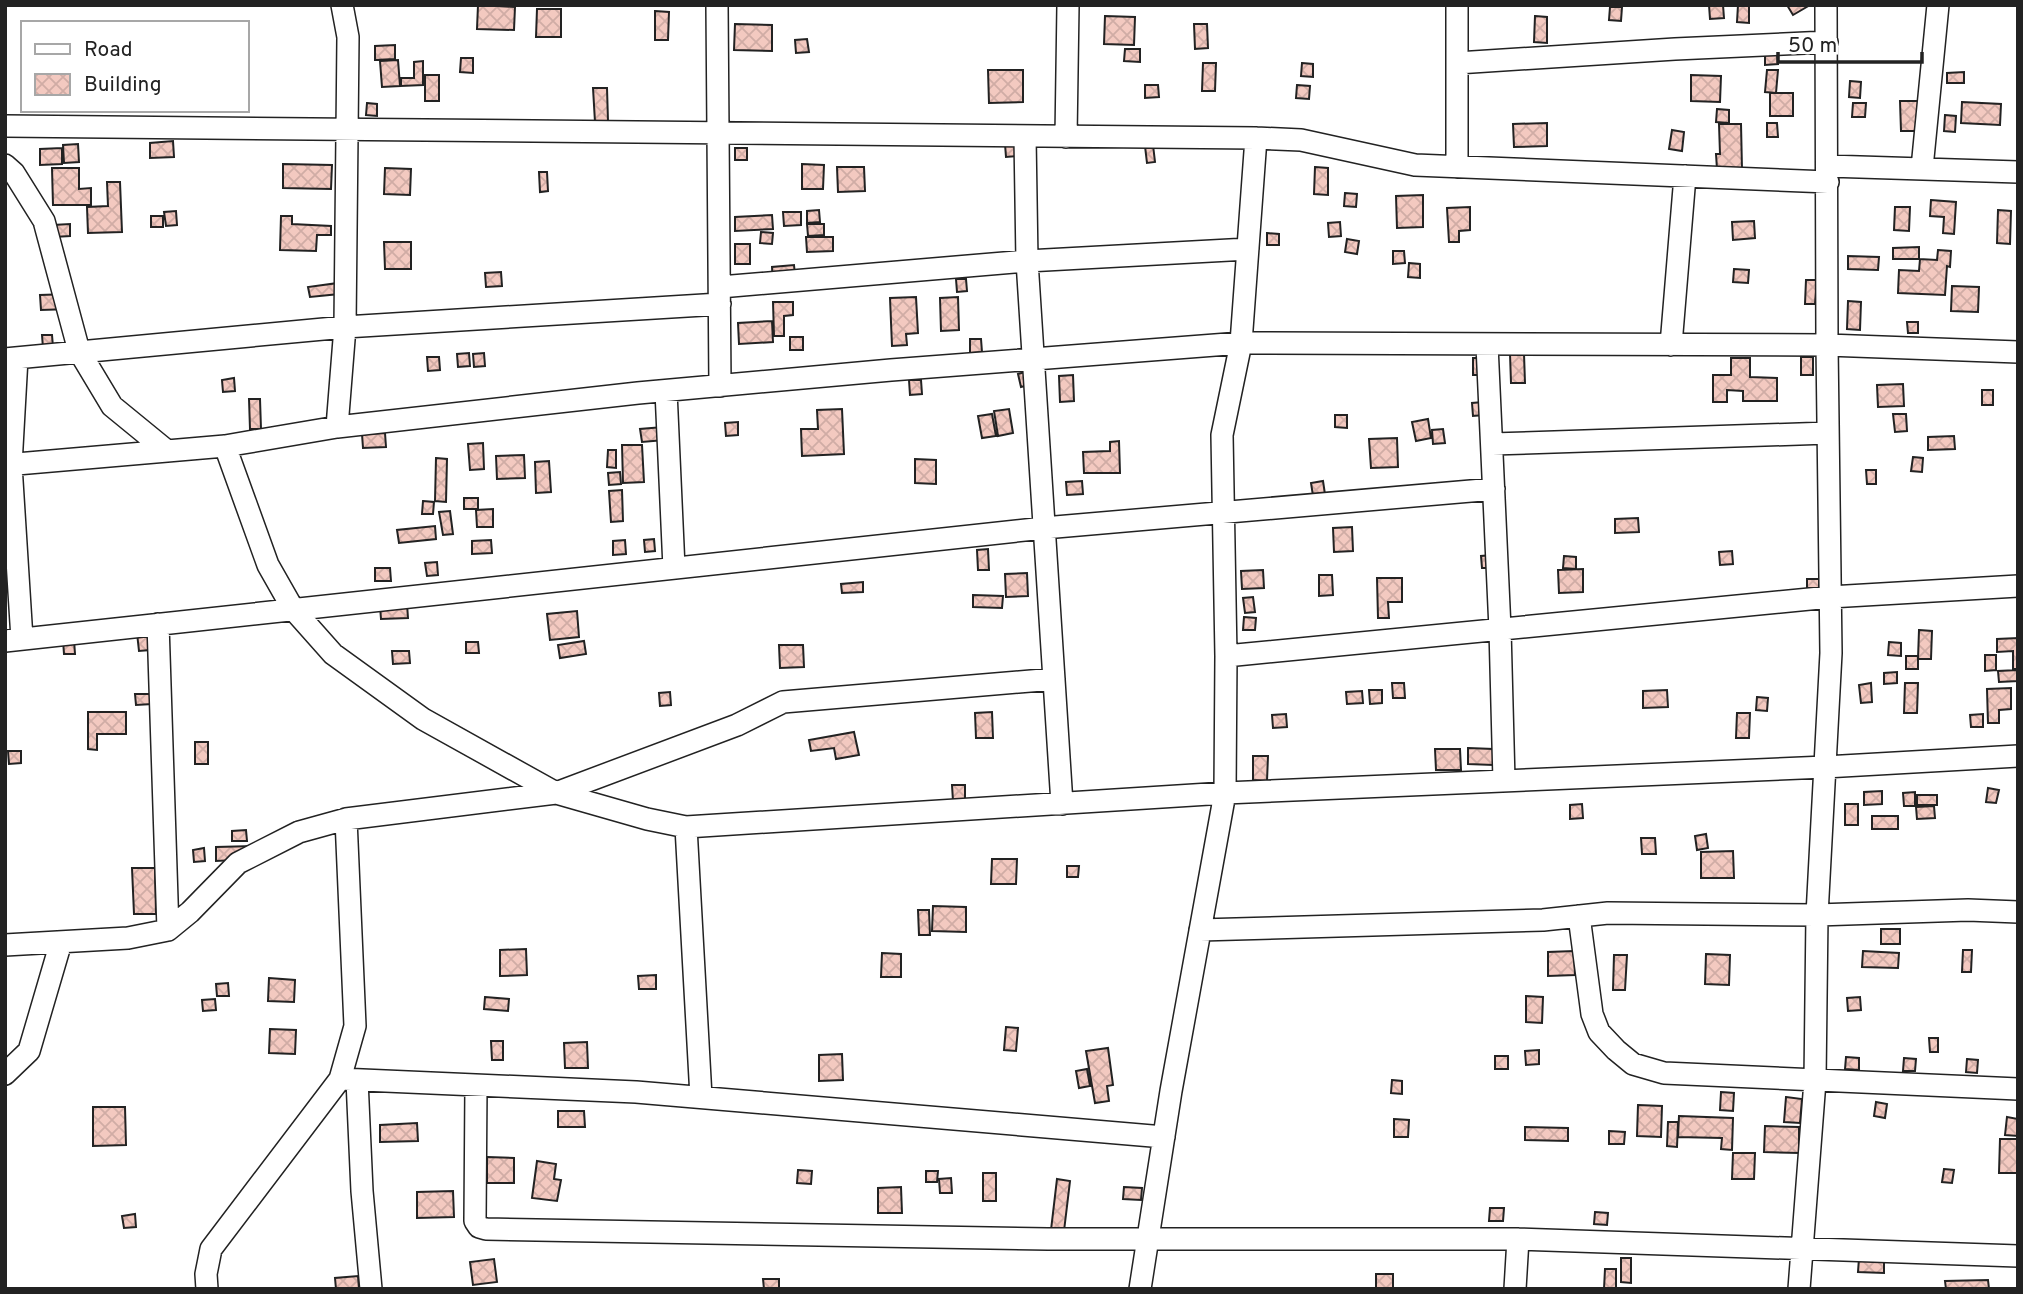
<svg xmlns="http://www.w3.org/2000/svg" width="2023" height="1294" viewBox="0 0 2023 1294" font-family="Overpass,sans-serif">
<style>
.building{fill:url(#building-cross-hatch);stroke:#222;stroke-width:2}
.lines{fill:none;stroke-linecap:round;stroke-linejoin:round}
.minor-casing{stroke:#222;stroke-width:24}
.minor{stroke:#fff;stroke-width:21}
</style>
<defs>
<pattern id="building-cross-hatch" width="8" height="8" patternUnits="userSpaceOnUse" patternTransform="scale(1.75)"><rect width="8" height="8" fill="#f3c9c0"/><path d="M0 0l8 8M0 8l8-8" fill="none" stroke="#d0aca5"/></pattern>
</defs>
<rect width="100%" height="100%" fill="#fff"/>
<!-- building -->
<path class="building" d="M478 5 515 7 514 30 477 29Z
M1709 5H1723L1724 18 1710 19Z
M1738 5H1749V23L1737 22Z
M1787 5H1810L1793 15Z
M1610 7H1622L1621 21 1609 20Z
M537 9H561V37H536Z
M655 11 669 12 668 40H655Z
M1105 16 1135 17 1134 45 1104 44Z
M1535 16 1547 17V43L1534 42Z
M735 24 772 25V51L734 50Z
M1194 24H1207L1208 48 1195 49Z
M807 39 809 52 796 53 795 40Z
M395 45V59L375 60V46Z
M1125 49H1140V62L1124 61Z
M1765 50H1777L1778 64 1765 65Z
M461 58H473V73L460 72Z
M398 60 400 86 382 87 380 61Z
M423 61V85L401 86V78H414V62Z
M1203 63H1216L1215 91H1202Z
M1302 63 1313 64V77L1301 76Z
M988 70H1023V102L989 103Z
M1767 70H1778L1776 93 1765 92Z
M1964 72V83H1947V73Z
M425 75H439V101H425Z
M1691 75 1721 76 1720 102 1691 101Z
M1850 81 1861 82 1860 98 1849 97Z
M1145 85H1158L1159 97 1145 98Z
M1297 85 1310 86 1309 99 1296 98Z
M593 88H607L608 121 595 122Z
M1770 93H1793V116H1770Z
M1900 101H1923L1924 131H1901Z
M1962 102 2001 104 2000 125 1961 123Z
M367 103 377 104V116L366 115Z
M1853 103H1866L1865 117H1852Z
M1717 109 1729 110V123L1716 122Z
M1945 115 1956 116 1955 132 1944 131Z
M1547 123V146L1514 147 1513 124Z
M1767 123H1777L1778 137H1767Z
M1719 124H1741L1742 169H1717L1716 154H1720Z
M1672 130 1684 132 1682 151 1669 149Z
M173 141 174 157 150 158V143Z
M1017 143 1018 156 1006 157 1005 144Z
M78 144 79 162 64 163 63 145Z
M1153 145 1155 162 1147 163 1145 146Z
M62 148V164L40 165V149Z
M735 148H747V160H735Z
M283 164 332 165 331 189 283 188Z
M802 164 824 165 823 189H802Z
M837 167H864L865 191 838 192Z
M1315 167 1328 168V195L1314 194Z
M52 168H79V189L91 188V205H53Z
M385 168 411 169 410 195 384 194Z
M539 172H547L548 191 540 192Z
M107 182H120L122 232 88 233 87 207 108 206Z
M1345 193 1357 194 1356 207 1344 206Z
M1423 195V227L1397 228 1396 196Z
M1931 200 1956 202 1954 234 1943 233 1944 217 1930 216Z
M1470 207V230L1459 231V242H1449L1447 208Z
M1895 207H1910L1909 231 1894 230Z
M819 210 820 222 807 223V211Z
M1998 210 2011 211 2010 244 1997 243Z
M176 211 177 225 166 226 164 212Z
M783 212H801V225L784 226Z
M772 215 773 229 735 231V217Z
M151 216H163V227H151Z
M281 216H292V224L331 226V235H317L316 251 280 250Z
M1754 221 1755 238 1733 240 1732 222Z
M1340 222 1341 236 1329 237 1328 223Z
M70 224V236L54 237 53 225Z
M807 224H824V235L808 236Z
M761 232 773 233 772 244 760 243Z
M1267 233 1279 234V245H1267Z
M806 237H833V251L807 252Z
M1347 239 1359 241 1357 254 1345 252Z
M384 242H411V269H385Z
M735 244H750V264H735Z
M1919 247V259H1893V248Z
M1938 250 1951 251 1950 267 1947 266 1945 295 1898 293 1899 270 1919 271 1920 259 1937 260Z
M1393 251H1404L1405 263 1393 264Z
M1848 256 1879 257 1878 270 1848 269Z
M1409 263 1420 264V278L1408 277Z
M794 265 796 285 773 286 772 267Z
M1734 269 1749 270 1748 283 1733 282Z
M501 272 502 286 486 287 485 273Z
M956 279H966L967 291 957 292Z
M1806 280H1817L1815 304H1805Z
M338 283 339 294 310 297 308 287Z
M1952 286 1979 287 1978 312 1951 311Z
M69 294 70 309 41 310 40 295Z
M916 297 918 333 906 334 907 345 892 346 890 298Z
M958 297 959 330 941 331 940 298Z
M1848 301 1861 302 1860 330 1847 329Z
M773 302H793V315L784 316V336H774Z
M772 321 773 342 739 344 738 323Z
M1907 322H1918V333H1908Z
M42 335H52L53 347 43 348Z
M790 337H803V350H790Z
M970 339H981L982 352 970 353Z
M469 353 470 366 458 367 457 354Z
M484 353 485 366 474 367 473 354Z
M1510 354H1524L1525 383H1511Z
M427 357H439L440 370 428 371Z
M1801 357H1813V375H1801Z
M1473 358H1483V375H1473Z
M1731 358H1750V377L1777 378V401H1743V391L1727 390V402H1713V375H1731Z
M1029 371 1032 384 1021 387 1018 374Z
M1073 375 1074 401 1060 402 1059 376Z
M234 378 235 391 223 392 222 380Z
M909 380H921L922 394 910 395Z
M1903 384 1904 406 1878 407 1877 385Z
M1982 390H1993V405H1982Z
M249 399H260L261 429H250Z
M1483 402 1484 415 1473 416 1472 403Z
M842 409 844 454 802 456 801 429H818L817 410Z
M1009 409 1013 433 998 436 994 411Z
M992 414 996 436 982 438 978 416Z
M1893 414H1906L1907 431 1895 432Z
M1335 415H1347V428L1335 427Z
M1428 419 1431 438 1416 441 1412 422Z
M738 422V435L726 436 725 423Z
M663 427 664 440 642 442 640 429Z
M1443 429 1445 443 1433 444 1432 430Z
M385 433 386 447 363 448 362 434Z
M1954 436 1955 449 1928 450V437Z
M1397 438 1398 467 1371 468 1369 439Z
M1119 441 1120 473H1084L1083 452 1110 451V442Z
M483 443 484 469 470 470 468 444Z
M622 445H642L644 482 623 483Z
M608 450H616V468L607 467Z
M524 455 525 478 497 479 496 456Z
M1913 457 1923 458 1922 472 1911 471Z
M436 458 447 459 446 502 435 501Z
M915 459 936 460V484L915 483Z
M549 461 551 492 536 493 535 462Z
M1866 470H1876V484H1867Z
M620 472 621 484 609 485 608 473Z
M1082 481 1083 494 1067 495 1066 482Z
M1323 481 1326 501 1314 502 1311 483Z
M622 490 623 521 611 522 609 491Z
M464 498H478V509H464Z
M423 501 434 502 433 514H422Z
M493 509V527H477L476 510Z
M450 511 453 534 443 535 439 512Z
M1638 518 1639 532 1615 533V519Z
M435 526 436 539 399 543 397 530Z
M1352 527 1353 551 1334 552 1333 528Z
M654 539 655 551 645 552 644 540Z
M491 540 492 553 472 554V541Z
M625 540 626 554 613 555V541Z
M988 549 989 570H978L977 550Z
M1732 551 1733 564 1720 565 1719 552Z
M1492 555 1493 568H1482L1481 556Z
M1564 556 1576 557V569L1563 568Z
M437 562 438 575 427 576 425 563Z
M375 568H390L391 581H375Z
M1583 569V592L1559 593 1558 570Z
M1263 570 1264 588 1242 589 1241 571Z
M1027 573 1028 596 1006 597 1005 574Z
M1319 575H1332L1333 595 1319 596Z
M1377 578H1402V602H1388L1389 618H1378Z
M1807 579H1819V594H1807Z
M863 582V592L842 593 841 584Z
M973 595 1003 596 1002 608 973 607Z
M1253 597 1255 612 1245 613 1243 598Z
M407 604 408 618 381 619 380 606Z
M577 611 579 637 550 640 547 614Z
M1244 617 1256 618 1255 630H1243Z
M1919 630 1932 631 1931 659H1918Z
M149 632 150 650 139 651 137 633Z
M2018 638V669H2013V651L1997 652V639Z
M63 640H74L75 654H64Z
M584 641 586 654 560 658 558 645Z
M466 642H478L479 653H466Z
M1889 642 1901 643V656L1888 655Z
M779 645H803L804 667 780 668Z
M392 651H409L410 663 393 664Z
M1985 655H1996V670L1985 671Z
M1906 656H1918V669H1906Z
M2018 670V681L1999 682 1998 671Z
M1897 672V683L1884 684V673Z
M1392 683H1404L1405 698H1393Z
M1871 683 1872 702 1861 703 1859 685Z
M1905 683H1918L1917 713H1904Z
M2011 688V709L1999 710V723H1988L1987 689Z
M1369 690H1382V703L1370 704Z
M1667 690 1668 707 1643 708V691Z
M1362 691 1363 703 1347 704 1346 692Z
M670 692 671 705 660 706 659 693Z
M135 694H152V704L136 705Z
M1757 697 1768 698 1767 711 1756 710Z
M88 712H126V734H97V750L88 749Z
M992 712 993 738H976L975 713Z
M1737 713H1750L1749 738H1736Z
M1286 714 1287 727 1273 728 1272 715Z
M1983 714V727H1971L1970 715Z
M854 732 859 755 836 759 834 748 811 751 809 740Z
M195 742H208V764H195Z
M1468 748 1493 749V765L1468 764Z
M1435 749H1460L1461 770H1436Z
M8 751H21V763L9 764Z
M1253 756H1268L1267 781 1253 780Z
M952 785H965V800L953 801Z
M1988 788 1999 790 1996 803 1986 802Z
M1882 791V804L1864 805V792Z
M1915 792V806H1904L1903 793Z
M1917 795H1937V805H1917Z
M1582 804 1583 818 1570 819V805Z
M1845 804H1858V825H1845Z
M1934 806 1935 818 1917 819 1916 807Z
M1872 816H1898V829H1872Z
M246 830 247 841H232V831Z
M1706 834 1708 848 1697 850 1695 836Z
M1641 838H1655L1656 854H1642Z
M254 846V859L216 861V847Z
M204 848 205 861 194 862 193 850Z
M1733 851 1734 878H1701V852Z
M992 859H1017L1016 884H991Z
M1067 866H1079L1078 877H1067Z
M132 868H155L156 914H134Z
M933 906 966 907V932L932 931Z
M918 910H929L930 935H919Z
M1881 929H1900V944H1881Z
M526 949 527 975 500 976V950Z
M1963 950H1972L1971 972H1962Z
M1574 951 1575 975 1548 976V952Z
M1863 951 1899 953 1898 968 1862 967Z
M882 953 901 954V977H881Z
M1706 954 1730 955 1729 985 1705 984Z
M1614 955H1627L1625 990H1613Z
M656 975V989H639L638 976Z
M269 978 295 980 294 1002 268 1001Z
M228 983 229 996H217L216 984Z
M1526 996 1543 997 1542 1023 1526 1022Z
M485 997 509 999 508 1011 484 1009Z
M1860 997 1861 1010 1848 1011 1847 998Z
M215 999 216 1010 203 1011 202 1000Z
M1006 1027 1018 1028 1016 1051 1004 1050Z
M270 1029 296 1030 295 1054 269 1053Z
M1929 1038H1938V1052H1930Z
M491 1041H503V1060H492Z
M587 1042 588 1068H565L564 1043Z
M1108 1048 1113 1085 1107 1086 1109 1101 1095 1103 1086 1051Z
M1539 1050V1064L1526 1065 1525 1051Z
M842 1054 843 1080 819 1081V1055Z
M1495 1056H1508V1069H1495Z
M1846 1057 1859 1058V1070L1845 1069Z
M1904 1058 1916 1059 1915 1071H1903Z
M1967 1059 1978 1060 1977 1073 1966 1072Z
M1087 1069 1090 1086 1079 1088 1076 1071Z
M1392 1080 1402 1081V1094L1391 1093Z
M1721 1092 1734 1093 1733 1111 1720 1110Z
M1786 1097 1802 1099 1800 1123 1784 1122Z
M1876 1102 1887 1104 1885 1118 1874 1116Z
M1638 1105 1662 1106 1661 1137 1637 1136Z
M93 1107H125L126 1145 93 1146Z
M558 1111H584L585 1127H558Z
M1679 1116 1733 1118 1732 1150 1721 1149 1722 1138 1678 1137Z
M2007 1117 2018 1119V1136L2005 1135Z
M1394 1119 1409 1120 1408 1137H1394Z
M1668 1122H1678L1677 1147 1667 1146Z
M417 1123 418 1141 380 1142V1125Z
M1765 1126 1799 1127V1153L1764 1152Z
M1525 1127 1568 1128V1141L1525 1140Z
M1609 1131 1625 1132 1624 1144H1609Z
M2000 1139H2018V1173H1999Z
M1733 1153H1755L1754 1179H1732Z
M487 1157 514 1158V1183H487Z
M537 1161 556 1164 554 1179 561 1180 557 1201 532 1198Z
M1944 1169 1954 1170 1952 1183 1942 1182Z
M798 1170 812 1171 811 1184 797 1183Z
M926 1171H938L937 1182H926Z
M983 1173H996V1201H983Z
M951 1178 952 1193H940L939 1179Z
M1057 1179 1070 1181 1064 1231 1051 1230Z
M901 1187 902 1213H878V1188Z
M1124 1187 1142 1188 1141 1200 1123 1199Z
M453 1191 454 1217 417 1218V1192Z
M1490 1208H1504L1503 1221H1489Z
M1595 1212 1608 1213 1607 1225 1594 1224Z
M135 1214 136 1227 124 1228 122 1216Z
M1621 1258H1631V1283L1621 1282Z
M1859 1258 1884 1259V1273L1858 1272Z
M494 1259 497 1282 473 1285 470 1262Z
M1605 1269H1616V1289H1604Z
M1376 1274H1393V1288H1376Z
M358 1276 359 1289H336L335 1278Z
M763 1279H779V1289H764Z
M1988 1280 1989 1289H1946L1945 1281Z"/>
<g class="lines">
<defs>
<path id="minor" d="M717 5 720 386
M1457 5V167
M1457 63 1675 49 1827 42
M5 126 1256 138 1301 140 1415 165 1828 182
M1025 137 1027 261 1062 804
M1066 137 1068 5
M5 165 14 173 44 221 79 351 112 406 167 451
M1828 166 2018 172
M1922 168 1938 5
M720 287 1027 261 1248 249
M1487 345 1500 629 1504 781
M1671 345 1685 176
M17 358 11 465 22 639
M5 359 345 327 720 304
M666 391 674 568
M337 427 638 393 891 370 1241 343 1827 345 2018 352
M1492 444 1828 433
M225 446 268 565 293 609 333 654 423 719 556 793 647 819 686 827 1225 793 1825 767 2018 756
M5 465 225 446 337 427 345 327 348 37 342 5
M158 624 168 930
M5 641 1044 528 1494 489
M1226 656 1830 597 2018 586
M686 827 701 1097
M1579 916 1592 1014 1599 1032 1616 1050 1633 1064 1664 1073 2018 1089
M1200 930 1543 920 1608 913 1817 915 1968 910 2018 912
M5 945 128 938 168 930 190 912 238 863 299 832 346 819 556 793 737 725 783 702 1054 679
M5 1074 29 1051 61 942
M340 1079 636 1092 1164 1137
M357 1080 362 1191 371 1289
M476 1085 475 1221 479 1227 486 1229 1048 1239H1518L2018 1256
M207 1289 206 1274 211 1249 340 1079 355 1026 346 819
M1140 1289 1171 1091 1225 793 1226 656 1222 435 1241 343 1256 138
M1515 1289 1518 1239
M1799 1289 1815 1081 1817 915 1831 653 1827 345 1826 5"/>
</defs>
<!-- minor casing -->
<use href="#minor" class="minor-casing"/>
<!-- minor -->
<use href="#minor" class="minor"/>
</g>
<!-- border -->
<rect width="2023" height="1294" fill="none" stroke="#222222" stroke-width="14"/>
<!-- legend -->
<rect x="21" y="21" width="228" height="91" fill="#ffffff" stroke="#a7a7a7" stroke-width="2"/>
<rect x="35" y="44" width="35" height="10" fill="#ffffff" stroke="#a7a7a7" stroke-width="2"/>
<text x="84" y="56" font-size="21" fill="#222222">Road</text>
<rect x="35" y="74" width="35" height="21" fill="url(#building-cross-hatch)" stroke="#a7a7a7" stroke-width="2"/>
<text x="84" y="91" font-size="21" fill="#222222">Building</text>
<!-- scale -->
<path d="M1778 52v10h144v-10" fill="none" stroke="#222222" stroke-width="3.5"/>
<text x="1788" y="52" font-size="21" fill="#222222" stroke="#ffffff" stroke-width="5" paint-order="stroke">50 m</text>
</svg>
